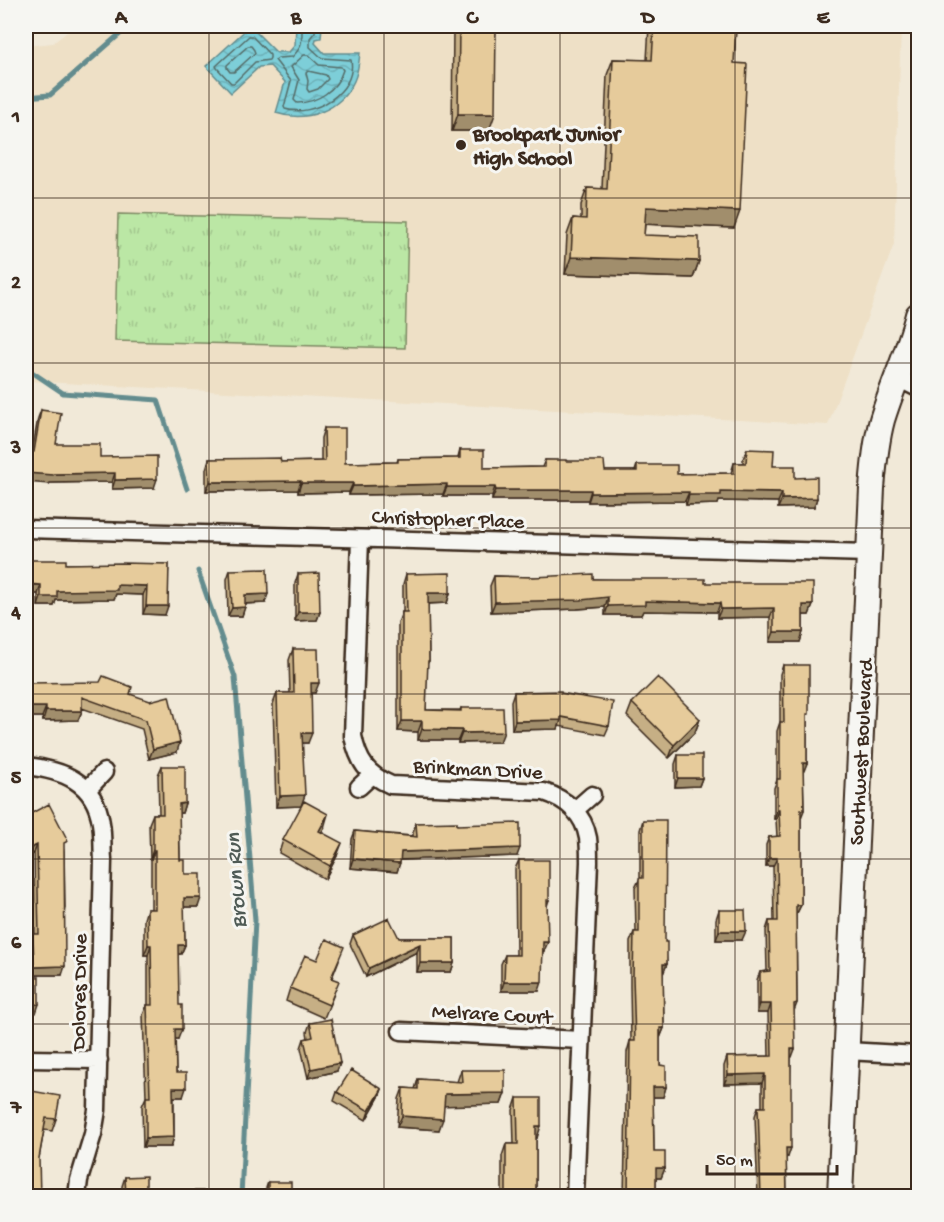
<svg xmlns="http://www.w3.org/2000/svg" width="944" height="1222" viewBox="0 0 944 1222" font-family="'Gochi Hand',sans-serif">
<style>
.built{fill:#eee0c6}
.grass{fill:url(#grass-tufts);stroke:#7b8862;stroke-width:1.5}
.water{fill:url(#water-waves);stroke:#638c8e;stroke-width:1.5}
.lines{fill:none;stroke-linecap:round;stroke-linejoin:round}
.shore{stroke:#556c68;stroke-width:1.5}
.stream{stroke:#638c8e;stroke-width:5}
.street-casing{stroke:#3b2a1e;stroke-width:21}
.secondary-casing{stroke:#3b2a1e;stroke-width:28}
.street{stroke:#f6f6f2;stroke-width:16}
.secondary{stroke:#f6f6f2;stroke-width:24}
.wall{fill:#c6af85;stroke:#3b2a1e;stroke-width:1.5}
.shaded-wall{fill:#a18e6c;stroke:#3b2a1e;stroke-width:1.5}
.building{fill:#e6cb9b;stroke:#3b2a1e;stroke-width:1.5}
.grid{fill:none;stroke:#3b2a1e;stroke-width:1.5;stroke-opacity:0.55}
.poi-dot{fill:#3b2a1e;stroke:#f6f6f2;stroke-width:2}
.labels{text-anchor:middle;stroke-width:6;stroke-linejoin:round;paint-order:stroke}
.poi-label{font-size:21px;font-weight:bold;fill:#3b2a1e;stroke:#f6f6f2;text-anchor:start}
.street-label{font-size:21px;fill:#3b2a1e;stroke:#f6f6f2}
.water-label{font-size:22px;font-style:italic;fill:#4f5b56;stroke:#f6f6f2}
.neatline{fill:none;stroke:#3b2a1e;stroke-width:2}
.grid-label{font-size:20px;text-anchor:middle;font-weight:bold;fill:#3b2a1e}
</style>
<defs>
<pattern id="grass-tufts" width="24" height="20" patternUnits="userSpaceOnUse" patternTransform="scale(1.5)"><rect width="24" height="20" fill="#bbe7a5"/><path d="M3 7l-1-3M5 7V3M7 7l1-3M15 17l-1-3M17 17v-4M19 17l1-3" fill="none" stroke="#a2c68e"/></pattern>
<pattern id="water-waves" width="16" height="10" patternUnits="userSpaceOnUse" patternTransform="scale(1.5)"><rect width="16" height="10" fill="#7dced8"/><path d="M0 5q4-4 8 0t8 0" fill="none" stroke="#6db1b9"/></pattern>
</defs>
<rect width="100%" height="100%" fill="#f1e9d8"/>
<filter id="ink" filterUnits="userSpaceOnUse"><feTurbulence type="fractalNoise" baseFrequency=".0167" numOctaves="2"/><feDisplacementMap in="SourceGraphic" scale="12" xChannelSelector="R" yChannelSelector="G"/><feConvolveMatrix kernelMatrix="1 2 1 2 8 2 1 2 1" color-interpolation-filters="sRGB"/></filter>
<g filter="url(#ink)">
<!-- built -->
<path class="built" d="M75 26H901L894 244 828 425 26 381V46L53 43Z"/>
<!-- grass -->
<path class="grass" d="M118 214 408 221 405 348 115 341Z"/>
<!-- water -->
<path class="water" d="M250 26 276 52H289L295 45 296 26H322L321 38 316 39 315 43 324 53H360C359 63 358 73 354 81 340 111 306 123 276 113L285 82 270 66 259 67 231 93 206 66Z"/>
<g class="lines">
<!-- shore -->
<path class="shore" d="M302 26C302 40 303 47 292 57L278 58 275 60 291 81 284 107 285 109C313 118 357 92 351 60L322 58 310 47V38L315 32 316 26
M249 36H252L270 55V58L269 60 255 62 234 83H231L217 68 216 66Z
M248 46H251L254 50 255 53 234 72H230L227 68V65Z
M304 55H308L319 65 341 67 343 70C337 90 317 103 297 103L294 100 299 80 291 67Z
M308 71 326 75 328 79 318 89 309 92 307 89 308 81 306 73Z"/>
<!-- stream -->
<path class="stream" d="M26 97 50 95 129 26
M26 368 63 393 158 400 187 489
M198 571 235 677 255 920 241 1196"/>
<defs>
<path id="street" d="M898 378 918 388
M26 529 868 553
M360 539 353 736C358 761 367 775 391 785L544 792C566 799 584 814 588 838 589 846 589 854 589 862L575 1196
M26 766C62 770 95 781 101 823 103 835 102 848 103 860L97 1110 93 1134 79 1180 77 1196
M359 787 372 775
M88 789 104 772
M575 810 592 795
M401 1031 581 1040
M847 1051 918 1055
M26 1059 99 1060"/>
<path id="secondary" d="M840 1196 872 488C874 465 876 442 882 420 893 384 909 351 918 315"/>
</defs>
<!-- street casing -->
<use href="#street" class="street-casing"/>
<!-- secondary casing -->
<use href="#secondary" class="secondary-casing"/>
<!-- street -->
<use href="#street" class="street"/>
<!-- secondary -->
<use href="#secondary" class="secondary"/>
</g>
<!-- wall -->
<path class="wall" d="M453 26H496L489 131H452Z
M649 26H736L734 63V228L645 224 644 235 699 261 693 278 565 274 567 235 573 218 581 219V205L587 188 602 189 607 75 613 59 647 60Z
M41 410 56 444 100 457 154 488 112 489V482L50 483 49 484 32 452 38 418Z
M324 428 345 463 397 462 398 459 458 458 460 450 484 468 542 467 545 460 566 461 605 471H635L637 465 677 474 731 473 734 463H743V459L747 449 773 466 795 478 817 498 814 507 778 508V502L719 501 718 504 686 505 685 501 588 502V500H492V496H443V494L349 495V492L298 493V490L206 491V469L209 459 281 462 321 461V438Z
M26 560 66 564H169L165 615 143 614V595L116 594 114 599 56 600 54 606H38V594L26 593Z
M230 570 265 603 245 604 242 616H228L227 579Z
M298 574 320 612 317 620 295 621V583Z
M406 574 450 593 447 603 428 604 429 661 427 664 426 710H460L461 708 500 742 458 743V740H418V732L398 731V623L402 612H403V584Z
M494 576 593 579 705 583 813 605 809 615H803V632L800 642H770V617L717 618V612L643 611 641 615H605V607L577 609 491 612 490 586Z
M293 649 315 693H311L308 743H302L301 806 276 807 273 704 277 693H290L289 660Z
M783 665 807 721V763L803 771 804 810 801 818V905L797 913H796L797 1003 794 1011 791 1057 788 1157H786L787 1197H758L755 1116 758 1107H762V1083L724 1084V1066L727 1057 769 1056 768 1013H757V980L760 972 767 971 766 930 769 921H774L773 866H766V845L769 837H777L776 819H774V788L777 780V731L780 722V674Z
M26 672 29 683 130 694 177 752 149 759 142 729 82 708V711L78 720 43 721 42 717H26Z
M514 692 561 693 609 726 605 735 559 726 558 729 512 730 511 701Z
M632 703 700 719 695 732 669 758 627 716Z
M678 755 702 778 699 786 675 787V764Z
M162 766 185 803 182 813H179L180 860 198 907H184L185 945 181 954H178V1039H175L176 1073 183 1097H174V1137L171 1147H143L142 1106 146 1097 143 1015 147 1005H148V955H144V919L147 909H151V859H150L149 824 153 814H159L158 775Z
M26 816 64 850 65 908 64 912 62 975H31L30 943 33 934H35L34 853 26 857Z
M643 820 665 942 667 964 663 974 664 1028 660 1038V1065L666 1087 663 1097H653L654 1152 665 1168 661 1178H656V1197H624L627 1052 630 1041H631L630 987V942L634 932H636L635 888 640 878V830Z
M416 823 457 825 517 856 400 860 397 872 350 868 352 839 355 831 413 836V832Z
M324 828 321 832 337 856 325 879 279 853 283 840Z
M519 860 549 900 547 906 544 951H543L539 991H501V964L505 955H516L515 869Z
M719 910 742 940H716V919Z
M353 935 399 938H454V963L451 972H417V952L366 977 350 944Z
M317 960H339L332 978 334 994 324 1018 286 1001 290 988Z
M310 1023 340 1063 337 1071 308 1078 301 1048 304 1039 308 1038 307 1032Z
M461 1070 505 1093 501 1104 444 1105 439 1130 397 1127 399 1099 403 1088 415 1089 418 1079 457 1082Z
M382 1089 379 1097 366 1120 334 1101 337 1092Z
M26 1090 56 1119 52 1131 44 1130 39 1158Z
M517 1098 537 1138H536V1197H502V1156L506 1144H514L513 1110Z
M125 1177 146 1191 203 1197H122V1186Z
M268 1182 291 1196 348 1197H265V1191Z"/>
<!-- shaded-wall -->
<path class="shaded-wall" d="M458 114H495L489 131H452Z
M646 207 740 211 734 228 640 224Z
M571 257 699 261 693 278 565 274Z
M26 473 53 474 115 473 112 482 50 483 49 484 26 482Z
M157 479 154 488 112 489 115 480Z
M301 481 298 490 206 491 210 482Z
M301 483H353L349 492 298 493Z
M447 484 443 494 349 495 353 486Z
M447 487H495L492 496H443Z
M496 490H591L588 500H492Z
M689 492 685 501 588 502 591 493Z
M721 492 782 493 778 502 719 501 718 504 686 505 689 495Z
M817 498 814 507 778 508 782 499Z
M32 585H41L38 594H29Z
M117 585 147 586 143 595 116 594 114 599 56 600 54 606H38L41 597 57 591Z
M428 593H450L447 603 424 604Z
M268 594 265 603 241 604 245 595Z
M608 597 605 607 577 609 491 612 495 602Z
M645 601 720 603 717 612 643 611 641 615H605L608 606Z
M803 605H813L809 615H800Z
M146 606H168L165 615 143 614Z
M245 607 242 616H228L232 608Z
M774 608 770 617 717 618 721 609Z
M298 612H320L317 620 295 621Z
M774 632H803L800 642H770Z
M311 683H319L315 693H307Z
M26 707H46L42 717H26Z
M46 711H82L78 720 43 721Z
M700 719 695 732 669 758 674 745Z
M561 720 558 729 512 730 515 721Z
M402 721H422L418 732 398 731Z
M422 729 462 730 458 740H418Z
M504 732 500 742 458 743 462 733Z
M302 733H312L308 743H298Z
M180 742 177 752 149 759 153 749Z
M803 763H807L804 771H800Z
M678 778H702L699 786 675 787Z
M305 795 301 806 276 807 280 796Z
M185 803 182 813H176L179 804Z
M777 810H779L776 819H774Z
M328 814 324 828 315 844 319 831Z
M342 843 337 856 325 879 330 866Z
M37 845 34 853 26 858 29 849Z
M520 848 517 856 398 860 401 852Z
M153 850H155L151 859H150Z
M769 858H777L773 866H766Z
M353 859 400 863 397 872 350 868Z
M184 898H201L198 907H181Z
M796 905H801L797 913 793 914Z
M719 931H746L742 940H716Z
M543 942H548L544 951H540Z
M420 944 417 952 366 977 369 968Z
M148 945H151L148 955H144Z
M178 945H185L181 954H175Z
M420 963H454L451 972H417Z
M663 964H667L663 974Z
M65 966 62 975H31L34 967Z
M504 982H542L539 991H501Z
M39 1004 36 1013H26V1005Z
M760 1004H771L768 1013H757Z
M660 1028H664L660 1038Z
M175 1029H182L178 1039H171Z
M791 1049H795L792 1057H788Z
M340 1063 337 1071 308 1078 311 1069Z
M765 1074 762 1083 724 1084 728 1075Z
M653 1087H666L663 1097H649Z
M173 1088H186L183 1097H170Z
M382 1089 379 1097 366 1120 369 1111Z
M505 1093 501 1104 441 1106 445 1094Z
M402 1116 443 1119 439 1130 397 1127Z
M536 1126H541L537 1138H532Z
M174 1137 171 1147H143L146 1138Z
M786 1148H791L788 1157H783Z
M656 1168H665L661 1178H653Z"/>
<!-- building -->
<path class="building" d="M459 26H496L495 114H458Z
M654 26H736L734 63 747 64 740 211 646 207 644 235 699 237V261L571 257 573 218 586 219 587 188 607 189 613 59 652 60Z
M41 410 61 413 56 444H100V457L157 456V479L115 480V473L53 474V475L26 473V451L34 452Z
M324 428H345V463L398 462V459L460 458V450H484V468L545 467V460H566V461H604L605 471H637V465H677V474L734 473V463H746L747 449 774 450 773 466H795V478L817 477V498L782 499V493L721 492V495H689V492L591 493V490H496L495 487H447V484L353 486V483H301V481L210 482 209 459 280 458 281 462 325 461Z
M26 560H66V564L122 563 169 564 168 606H146L147 586 117 585V590L57 591V597H41V585L26 584Z
M267 569 268 594 245 595V607L232 608 230 570Z
M319 573 320 612H298V574Z
M450 573V593H428L429 661H428L426 710 461 711V708H503L504 732 462 733V730L422 729V721H402V612H407L406 574Z
M593 574V579H705V583H813V605H803V632H774V608L721 609 720 603 645 601V605L608 606V597L581 600 495 602 494 576 534 577Z
M293 649H318L319 683H311L312 733H302L305 795 280 796 277 693H294Z
M783 665H809V714H807V763H803L804 810H801V905H796L797 1003 794 1004 795 1049H791V1148H786L787 1197H761L758 1107H765V1074L728 1075 727 1057 772 1056 771 1004H760V972L770 971 769 921H778L777 858H769V837L780 836 779 810H777V779H780V722H784Z
M26 672H28L29 683 100 682 103 676 132 687 130 694 150 701 169 696 180 742 153 749 146 720 82 697V711H46V707H26Z
M658 677 700 719 674 745 632 703Z
M561 691V693L613 702 609 726 561 717V720L515 721 514 692Z
M678 755H702V778H678Z
M162 766H185V803L179 804 180 860H185V874H201V898H184L185 945H178L179 1005H182V1029H175L176 1073H186V1088H173L174 1137 146 1138V1097H150L147 1005H152L151 945H148L147 909H155V850H153V814H163Z
M304 801 328 814 319 831 342 843 330 866 283 840Z
M49 804 68 841 64 843 65 966 34 967 33 934H39L37 845 29 849 26 842V816Z
M643 820H666L665 942H667V964H663L664 1028H660V1065L666 1066V1087H653L654 1152H665V1168H656V1197H628L630 1041H635L633 977 634 932H639V878H643Z
M457 822V825L520 823V848L401 852 400 863 353 859 355 831 417 837 416 823Z
M519 860H549V900H547L548 942H543L542 982H504L505 955H519Z
M719 910H745L746 931H719Z
M389 918 399 938H454V963H420V944L369 968 353 935Z
M326 939 344 947 331 978 339 981 329 1005 290 988 305 955 317 960Z
M26 977H39V1004L26 1005Z
M331 1019 340 1063 311 1069 304 1039 313 1037 310 1023Z
M351 1070 382 1089 369 1111 337 1092Z
M461 1070H505V1093L445 1094 443 1119 402 1116 403 1088 418 1089V1079L462 1082Z
M26 1090 60 1096 56 1119 46 1118 39 1158 40 1197H26Z
M517 1098H541V1126H536V1197H506V1144H518Z
M146 1176V1191H203V1197H126L125 1177Z
M268 1182H291V1196L348 1195V1197H268Z"/>
</g>
<!-- grid -->
<path class="grid" d="M209 26V1196M384 26V1196M560 26V1196M735 26V1196M26 198H918M26 363H918M26 528H918M26 694H918M26 859H918M26 1024H918"/>
<!-- markers -->
<circle class="poi-dot" cx="461" cy="145" r="6"/>
<g class="labels">
<!-- poi labels -->
<g class="poi-label">
<text x="473" y="140">Brookpark Junior<tspan x="473" dy="24">High School</tspan></text>
</g>
<!-- street labels -->
<g class="street-label">
<text transform="translate(448 518) rotate(2)" y="7">Christopher Place</text>
<text transform="translate(860 752) rotate(-87)" y="7">Southwest Boulevard</text>
<text transform="translate(478 768) rotate(3)" y="7">Brinkman Drive</text>
<text transform="translate(78 992) rotate(-89)" y="7">Dolores Drive</text>
<text transform="translate(492 1013) rotate(3)" y="7">Melrare Court</text>
</g>
<!-- water labels -->
<g class="water-label">
<text transform="translate(234 881) rotate(-94)" y="8">Brown Run</text>
</g>
</g>
<!-- margin -->
<rect width="944" height="1222" fill="none" stroke="#f6f6f2" stroke-width="66"/>
<!-- scale -->
<path d="M707 1165v9h130v-9" fill="none" stroke="#3b2a1e" stroke-width="3"/>
<text x="716" y="1165" font-size="18" fill="#3b2a1e" stroke="#f6f6f2" stroke-width="4.5" paint-order="stroke">50 m</text>
<rect x="33" y="33" width="878" height="1156" class="neatline"/>
<g class="grid-label">
<text x="121" y="23">A</text>
<text x="296" y="23">B</text>
<text x="472" y="23">C</text>
<text x="648" y="23">D</text>
<text x="823" y="23">E</text>
<text x="16" y="122">1</text>
<text x="16" y="288">2</text>
<text x="16" y="453">3</text>
<text x="16" y="618">4</text>
<text x="16" y="783">5</text>
<text x="16" y="948">6</text>
<text x="16" y="1113">7</text>
</g>
</svg>
